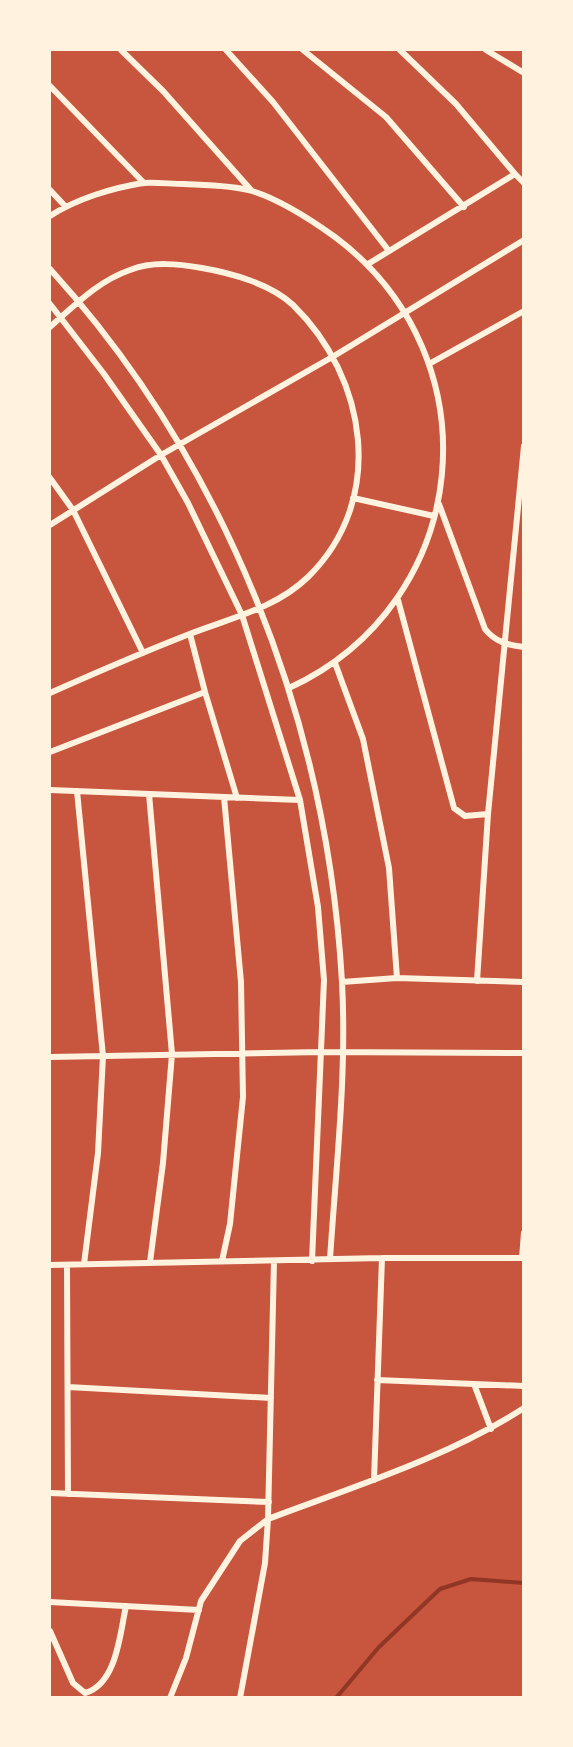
<svg xmlns="http://www.w3.org/2000/svg" width="573" height="1747" viewBox="0 0 573 1747" font-family="Quicksand,sans-serif">
<style>
.lines{fill:none;stroke-linecap:round;stroke-linejoin:round}
.stream{stroke:#8f3625;stroke-width:4}
.minor{stroke:#fff3e0;stroke-width:6}
</style>
<rect width="100%" height="100%" fill="#c8553d"/>
<g class="lines">
<!-- stream -->
<path class="stream" d="M336 1698 379 1647 440 1589 471 1579 524 1583"/>
<!-- minor -->
<path class="minor" d="M121 50 163 91 251 190
M226 50 273 102 389 251
M303 50 386 117 464 207
M486 50 524 73
M50 86 144 183
M515 174 524 183
M50 190 65 206
M50 216C76 199 112 188 143 183 156 182 171 184 184 184 205 185 232 185 252 191 281 200 310 219 335 237 497 358 473 603 289 688
M368 264 515 174 456 104 400 50
M50 269C226 463 327 720 342 982 347 1074 336 1167 330 1259
M50 304 104 374 161 455 188 503 242 615 300 800 318 907 324 980 312 1261
M50 327C75 305 98 281 130 270 152 261 179 264 202 268 231 273 271 284 293 305 367 377 387 500 308 577 275 609 230 618 187 635 141 653 95 673 50 693
M429 364 524 311
M50 478 73 510 143 653
M353 498 434 516
M439 504 485 629C495 642 508 645 524 647
M50 525 161 455 334 356 524 240
M398 600 454 808 465 816 488 814
M335 663 363 739 389 868 397 978
M205 692 237 798
M50 752 205 692 190 634
M50 790 300 800
M77 791 103 1056 98 1153 84 1264
M149 794 172 1054 163 1163 150 1262
M477 981 488 814 524 446
M342 982 397 978 524 982
M50 1057 322 1052 524 1053
M522 1258 524 1233
M222 1261 230 1224 243 1097 241 982 224 797
M50 1265 382 1258H524
M67 1265 68 1494
M377 1380 524 1386
M474 1384 491 1429
M68 1387 271 1398
M374 1480 382 1258
M50 1493 269 1502
M50 1602 199 1610
M50 1631 73 1683 85 1693C117 1684 120 1633 126 1606
M170 1698 186 1658 201 1601 240 1541 268 1519 274 1261
M240 1698 265 1563 268 1519C355 1486 446 1458 524 1408"/>
</g>
<!-- border -->
<rect width="573" height="1747" fill="none" stroke="#fff3e0" stroke-width="102"/>
</svg>
